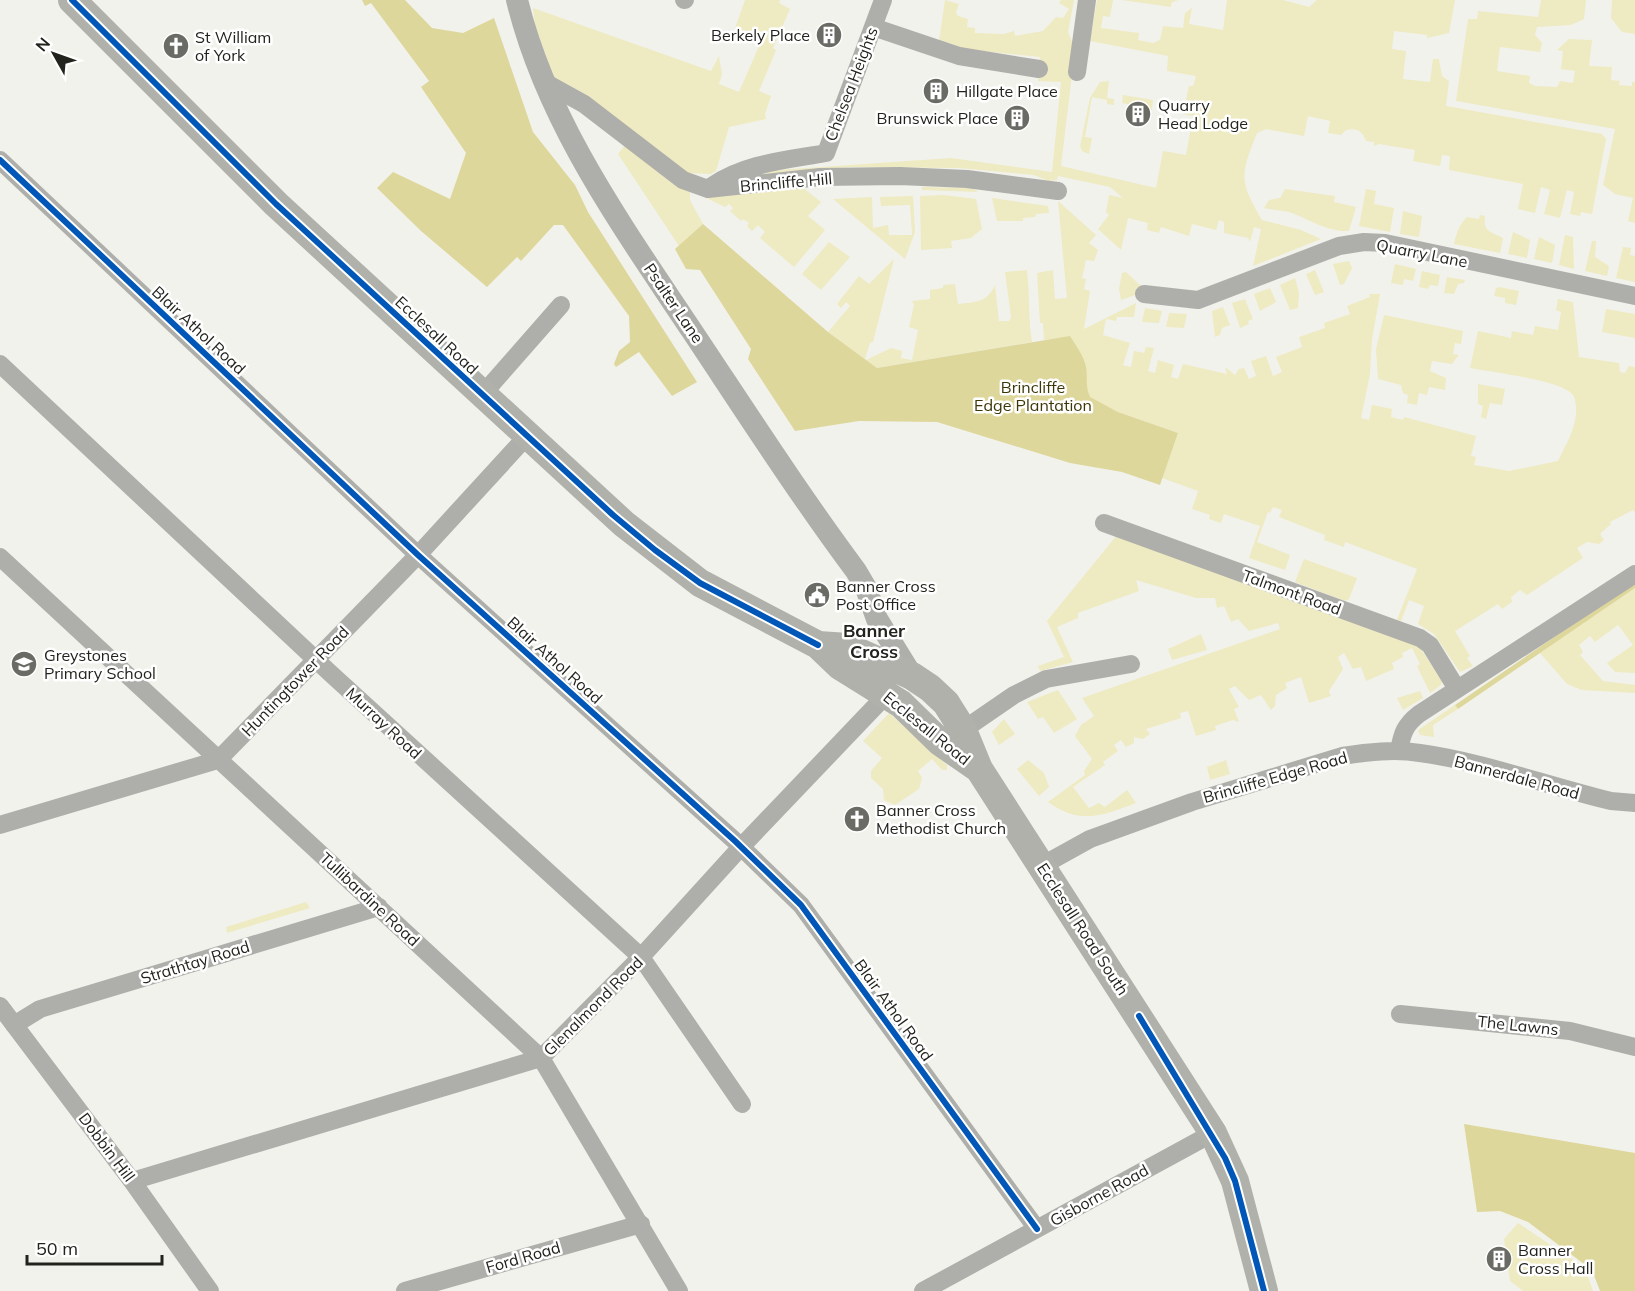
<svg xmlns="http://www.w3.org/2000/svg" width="1635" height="1291" viewBox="0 0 1635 1291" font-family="Mulish,sans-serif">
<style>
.green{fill:#eeeac2}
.forest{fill:#ded79b}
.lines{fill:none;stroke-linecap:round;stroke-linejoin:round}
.minor{stroke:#aeaeab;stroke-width:18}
.tertiary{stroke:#aeaeab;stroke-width:22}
.primary{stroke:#b1b1ac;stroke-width:28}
.cycleway-casing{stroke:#fff;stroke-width:10}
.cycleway{stroke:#0057b8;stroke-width:6}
.labels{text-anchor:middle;stroke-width:5;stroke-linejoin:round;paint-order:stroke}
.poi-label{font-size:16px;fill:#23231e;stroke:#fff;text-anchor:start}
.street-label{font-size:16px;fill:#23231e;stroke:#fff}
.park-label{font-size:16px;fill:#3c3608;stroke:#fff}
.neighbourhood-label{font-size:18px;font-weight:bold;fill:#23231e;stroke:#fff}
</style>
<rect width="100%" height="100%" fill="#f2f2ec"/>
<!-- green -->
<path class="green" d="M745 0H780L779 3 790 9 773 48 776 50 759 91 771 96 765 114 766 119 729 127 716 171 711 174 686 173 552 77 535 25 533 8 711 71 719 56 722 74 719 84 739 92 760 44 735 28Z
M945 0 959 4 956 12 958 16 968 19 967 27 975 28V33L1004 34 1014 31 1015 36 1043 31 1056 17 1063 18 1069 9 1059 3 1061 0H1074L1068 32 1075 49 1061 166 1156 188 1163 151 1186 155 1193 116 1183 114 1189 86H1193L1196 76 1167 71 1168 56 1090 41 1097 0H1113L1110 17 1103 16 1101 28 1139 33 1138 40 1153 43 1160 40 1163 26 1183 28 1185 13 1192 8 1189 24 1223 30 1227 0H1283L1309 7 1317 0H1455L1449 33 1427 38V35L1394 31 1392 49 1406 51 1403 79 1430 82 1433 59H1439L1442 76 1449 81 1446 106 1602 134 1606 139 1592 214 1581 212 1580 216 1570 214 1574 192 1567 190 1560 218 1544 214 1550 190 1541 187 1535 213 1518 209 1523 184 1449 170 1450 156 1442 155 1440 166 1413 161 1415 150 1379 144 1374 146V142L1366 141C1362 130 1356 128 1346 130L1341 135 1328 133 1330 121 1308 116 1304 136 1266 129 1257 133C1240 176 1239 180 1262 220L1301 230 1321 239 1253 266 1261 229 1254 227 1250 242 1248 238 1224 233V222L1219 220 1216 230 1192 224 1189 236 1161 227 1159 233 1147 230 1148 223 1128 218 1121 250 1098 229 1109 215 1106 212 1109 195 1123 198 1110 187 1058 176 1057 180 1048 181 1034 175 959 168 850 167 762 174 764 171 951 158 1052 172 1061 82 1038 81 1040 57 952 48 953 44 939 41Z
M1122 0H1178L1171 3V7Z
M1541 0H1586L1584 19 1571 25 1537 27 1535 35 1542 43 1540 52 1500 47 1497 71 1530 76 1529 83 1535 86 1557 87 1560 81 1573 83 1575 71 1561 69 1563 51 1557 50 1569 39 1592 40 1589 66 1612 67 1611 80 1620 81 1619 85 1632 86V82H1635V223L1628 221 1633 198 1615 194 1603 185 1615 129 1456 101 1468 19H1477L1478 11 1538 17Z
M1612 0H1635V34L1622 32 1611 18Z
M1109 81 1107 98 1114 99V105L1107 104V100L1092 97 1085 137 1092 138 1089 154 1082 151 1080 146 1090 98 1100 82Z
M1123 95 1153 100 1152 110 1122 103Z
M625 145 690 191V200L703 224 679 246 618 154Z
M802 187 821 202 808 216 825 230 794 267 760 238 765 232 758 225 752 231 747 226 749 223 743 219 741 221 730 211 733 208 729 204 725 207 700 195Z
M922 187 972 188 978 192 922 190Z
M1285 189 1335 196 1334 202 1356 207 1349 231C1326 232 1309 219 1289 212 1281 210 1272 210 1264 208L1269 200 1280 198Z
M1366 189 1376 191 1374 204 1394 208 1390 232 1359 226Z
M943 195 976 199 982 229 971 238 951 241 952 248 921 250 920 196Z
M913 196 915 232 905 259 833 199 872 197 873 228 888 225 889 235H912L910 205 881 206 880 197Z
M992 198 1048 206 1049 213 1036 214 1035 217 1023 218V221H997Z
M1058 201 1096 235 1089 243 1098 250 1094 261 1086 260 1082 278 1086 279 1084 289 1090 291 1084 329 1136 303 1134 317H1117L1116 321 1106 319 1103 335 1130 343 1123 365 1131 367 1134 351 1144 353 1146 347 1154 348 1148 371 1155 373 1158 360 1174 365 1171 377 1178 379 1183 364 1227 374 1225 367 1235 375 1239 369 1244 368 1249 379 1256 376 1251 361 1266 356 1273 376 1282 372 1276 357 1302 347 1299 337 1325 328 1324 323 1350 314 1347 306 1370 297 1369 294H1380L1372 339 1370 374 1361 418 1369 420 1372 405 1392 409 1391 417 1403 420 1404 417 1476 436 1471 456 1476 457 1474 465 1509 471 1558 461C1566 444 1577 427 1576 408 1576 405 1575 398 1573 395 1563 380 1489 372 1470 368L1478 331 1511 338 1512 331 1533 335 1535 326 1558 330 1561 312 1556 310 1558 299 1573 302 1579 357 1619 363 1620 372 1625 373 1629 366 1635 367V513L1633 510 1610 522 1611 524 1600 534 1604 540 1599 544 1587 542 1577 548 1583 558 1527 595 1520 590 1511 597 1512 602 1502 609 1498 604 1455 631 1470 656 1467 658 1473 666 1460 672 1434 634 1418 624 1424 606 1409 600 1401 621 1397 620 1417 569 1345 542 1344 547 1324 540 1325 535 1279 517 1282 510 1273 507 1270 513 1268 512 1257 542 1290 555 1285 570 1249 558 1260 526 1224 514 1221 523 1209 519 1210 515 1192 509 1198 491 1162 478 1178 433 1118 412 1089 397 1085 385 1086 368 1070 337 1044 340 1043 323H1040L1037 273 1053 270 1055 299 1067 298Z
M1403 211 1422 216 1419 237 1400 234Z
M1480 215 1485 216C1483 233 1491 231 1503 238L1500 253 1454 244C1456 234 1459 225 1467 217L1479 219Z
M1513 232 1530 240 1527 258 1508 254Z
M1565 235 1573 237 1574 269 1559 265Z
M1539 237 1555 245 1552 263 1534 259Z
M1592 241H1596L1595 257 1609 266 1607 276 1585 271Z
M829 242 850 257 821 290 802 274Z
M1623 247 1631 248 1630 255 1635 256V282L1616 278Z
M894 259 873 342 870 343 865 359 828 332 850 306 846 302 841 308 837 304 859 276 869 284Z
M1349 261 1352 268 1344 284 1340 285 1333 264Z
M1395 264 1416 269 1413 281 1404 279 1403 285 1391 283Z
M1027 270C1030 295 1028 317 1032 342L877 368 866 360 891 348 902 351 901 358 912 360 918 330 909 327 914 305 912 301 930 299V290L943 288V285L955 284 958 304C975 302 987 303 995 285L999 321H1009L1011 317 1005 272Z
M1315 270 1324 292 1315 295 1306 274Z
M1422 271 1440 275 1438 286 1430 285 1428 289 1419 287Z
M1126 272 1140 285 1138 294 1121 300 1119 289 1122 273Z
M1447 277 1465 280 1464 283 1458 284 1454 294 1444 293Z
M1295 278 1299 293 1298 308 1290 310 1280 285Z
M1499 287 1519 291 1516 305 1505 303V298L1494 296 1496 288Z
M1270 288 1276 302 1260 311 1254 294Z
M1245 299 1253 319 1248 321 1249 324 1240 328 1232 303Z
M1223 307 1230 325 1222 328 1220 335 1215 337 1212 311Z
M1145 308 1162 311 1159 323 1142 322Z
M1606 309 1635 314V338L1602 332Z
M1169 313 1187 314 1184 328 1166 327Z
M1384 315 1463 331 1461 344 1455 343 1453 354 1459 355 1452 364 1432 361 1430 371 1446 378 1445 390 1429 387 1427 395 1419 393 1417 405 1407 403 1408 395 1403 393 1401 385 1378 379 1376 349Z
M1478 384 1505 389 1502 405 1490 403 1486 419 1481 417 1483 406 1478 404Z
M1117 535 1413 642 1421 649 1442 681 1441 685 1430 693 1417 666 1420 664 1412 648 1402 653 1403 657 1392 663 1394 669 1366 681 1361 667 1353 669 1344 653 1338 657 1343 669 1329 691 1331 696 1309 703 1301 677 1285 683 1287 688 1276 695 1275 706 1271 710 1261 695 1249 700 1235 686 1229 689 1239 707 1234 709 1239 722 1233 720 1215 726 1216 730 1196 736 1188 711 1180 713 1181 718 1146 729 1150 734 1143 739 1134 737V743L1126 747 1121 740 1114 745 1118 751 1103 762 1105 765 1073 787 1089 808 1099 803 1105 807 1127 790 1136 803C1102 816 1080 825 1048 802L1085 775 1084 771 1092 759 1075 736 1081 725 1094 716 1082 698 1280 629 1278 623 1249 631 1238 619 1231 622 1224 606 1217 608 1215 598H1196L1136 580 1139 591 1078 613V618L1057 627 1073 662 1040 671 1038 666 1064 657 1047 621Z
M1304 559 1357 578 1349 599 1345 601 1295 582Z
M1635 588V673L1615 672 1607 663 1633 645 1618 625 1595 642 1590 636 1579 645 1583 652 1580 655 1603 681 1635 685V693L1582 690 1567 684 1540 653Z
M1201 634 1207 650 1172 660 1168 649Z
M1058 690 1077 719 1054 733 1043 717 1038 719 1027 702Z
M1420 691 1423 698 1403 710 1397 698Z
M1455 705 1458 709 1433 725 1434 737 1420 735 1418 730Z
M889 713 947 765V770H942L932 759 918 771 922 778 919 789 895 805 884 800 883 789 871 778V771L882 758 863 741Z
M1004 719 1015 734 999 745 992 732Z
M1028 760 1044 773 1049 787 1039 796 1017 769Z
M1226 760 1230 774 1210 780 1207 767Z
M306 902 310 908 227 933 226 927Z
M1518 1223 1585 1268 1593 1291H1523L1510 1281 1504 1239Z"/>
<!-- forest -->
<path class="forest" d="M362 0H405L432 28 463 33 494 18 533 132 575 185 588 212 697 382 672 396 639 352 616 367 614 364 619 351 630 342 629 316 563 225H554L521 261 517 257 487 287 421 231 377 188 393 172 450 199 466 153 421 87 429 81 371 3 365 6Z
M703 224 828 332 877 368 1070 336C1076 346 1084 356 1086 367 1088 378 1085 386 1090 397L1118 412 1178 433 1160 485 1122 472 1070 463 937 422 859 421 795 431 748 359 751 349 700 270 686 269 675 249Z
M1635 582V588L1458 709 1455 705Z
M1464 1124 1635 1153V1291H1600L1592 1270 1528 1222 1500 1211 1477 1212Z"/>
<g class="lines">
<!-- minor -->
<path class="minor" d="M684 0H685
M873 27 959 56 1039 69
M1077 72 1087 0
M546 83 584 104 683 180 708 189 820 177 900 176 967 179 1058 191
M0 160 418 555 735 841 801 905 1037 1229
M712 186C745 163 787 160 826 153L883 0
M1144 294 1198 300 1339 246 1364 242 1385 243 1635 296
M0 364 329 672 641 957 742 1104
M482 395 561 305
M1104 523 1420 638 1430 645 1457 689
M0 557 541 1058 679 1291
M963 730 1014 695 1046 679 1131 664
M1399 751C1402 733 1405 725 1419 714L1635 574
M0 825 218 760 418 555 527 436
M1043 865 1090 839 1192 802 1342 756C1368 752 1394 749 1420 753 1484 762 1548 786 1611 801L1635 803
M0 1006 132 1181 210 1291
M1400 1014 1570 1031 1635 1047
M14 1025 40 1009 379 907
M132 1181 541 1058 641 957 741 847 887 694
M405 1291 641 1224
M923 1291 1213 1133"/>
<!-- tertiary -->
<path class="tertiary" d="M517 0C547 123 623 227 692 331 746 412 798 493 856 571L866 588 877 619 914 679"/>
<!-- primary -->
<path class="primary" d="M72 0 276 204 624 524 700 583 818 645 840 666 901 704 940 742 979 769
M818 645 848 647 912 676 930 688 946 703 963 730 979 769 1213 1133 1235 1181 1264 1291"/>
<defs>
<path id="cycleway" d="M72 0 276 204 613 515 655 550 700 583 818 645
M0 160 418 555 735 841 801 905 1037 1229
M1139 1016 1225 1158 1235 1181 1264 1291"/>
</defs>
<!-- cycleway casing -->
<use href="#cycleway" class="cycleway-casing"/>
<!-- cycleway -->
<use href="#cycleway" class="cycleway"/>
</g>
<!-- icons -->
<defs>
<symbol id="building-disc" viewBox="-11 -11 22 22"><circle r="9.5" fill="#6b6b66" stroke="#fff"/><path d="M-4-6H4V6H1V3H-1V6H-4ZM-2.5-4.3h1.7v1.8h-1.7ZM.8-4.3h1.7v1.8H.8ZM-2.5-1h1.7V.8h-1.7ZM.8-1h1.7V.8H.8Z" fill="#fff"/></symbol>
<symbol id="church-disc" viewBox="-11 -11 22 22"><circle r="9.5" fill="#6b6b66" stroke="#fff"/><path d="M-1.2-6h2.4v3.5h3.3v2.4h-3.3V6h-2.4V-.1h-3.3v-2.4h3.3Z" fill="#fff"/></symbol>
<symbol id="civic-disc" viewBox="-11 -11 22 22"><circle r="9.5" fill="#6b6b66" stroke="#fff"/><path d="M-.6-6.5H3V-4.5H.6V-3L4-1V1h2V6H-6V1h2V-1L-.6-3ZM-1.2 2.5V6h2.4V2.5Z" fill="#fff"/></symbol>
<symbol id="school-disc" viewBox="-11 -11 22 22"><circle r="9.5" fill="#6b6b66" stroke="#fff"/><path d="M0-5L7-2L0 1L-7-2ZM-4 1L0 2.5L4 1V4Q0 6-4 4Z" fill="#fff"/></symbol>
</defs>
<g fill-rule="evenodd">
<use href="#building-disc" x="814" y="20" width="30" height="30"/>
<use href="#church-disc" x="161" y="31" width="30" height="30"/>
<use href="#building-disc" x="921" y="76" width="30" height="30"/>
<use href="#building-disc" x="1123" y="99" width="30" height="30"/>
<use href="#building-disc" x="1002" y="103" width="30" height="30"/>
<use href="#civic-disc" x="802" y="580" width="30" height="30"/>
<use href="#school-disc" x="9" y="649" width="30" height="30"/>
<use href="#church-disc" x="842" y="804" width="30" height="30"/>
<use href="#building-disc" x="1484" y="1244" width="30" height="30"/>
</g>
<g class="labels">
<!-- poi labels -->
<g class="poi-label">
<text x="810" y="41" text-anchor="end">Berkely Place</text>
<text x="195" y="43">St William<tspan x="195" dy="18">of York</tspan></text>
<text x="956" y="97">Hillgate Place</text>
<text x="1158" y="111">Quarry<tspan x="1158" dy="18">Head Lodge</tspan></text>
<text x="998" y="124" text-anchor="end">Brunswick Place</text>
<text x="836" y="592">Banner Cross<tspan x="836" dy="18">Post Office</tspan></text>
<text x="44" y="661">Greystones<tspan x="44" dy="18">Primary School</tspan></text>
<text x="876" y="816">Banner Cross<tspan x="876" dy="18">Methodist Church</tspan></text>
<text x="1518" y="1256">Banner<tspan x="1518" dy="18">Cross Hall</tspan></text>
</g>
<!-- street labels -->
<g class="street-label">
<text transform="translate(851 84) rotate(-69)" y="6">Chelsea Heights</text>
<text transform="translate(786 182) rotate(-5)" y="6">Brincliffe Hill</text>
<text transform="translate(1422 253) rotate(11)" y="6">Quarry Lane</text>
<text transform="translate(674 303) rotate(56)" y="6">Psalter Lane</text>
<text transform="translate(199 330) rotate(43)" y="6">Blair Athol Road</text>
<text transform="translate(437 335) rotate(43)" y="6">Ecclesall Road</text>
<text transform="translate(1292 592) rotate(20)" y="6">Talmont Road</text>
<text transform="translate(555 660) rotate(42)" y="6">Blair Athol Road</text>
<text transform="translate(295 681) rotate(-46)" y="6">Huntingtower Road</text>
<text transform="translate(384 723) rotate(43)" y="6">Murray Road</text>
<text transform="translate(927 728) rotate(39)" y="6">Ecclesall Road</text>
<text transform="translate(1275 777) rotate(-16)" y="6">Brincliffe Edge Road</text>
<text transform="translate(1517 777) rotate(15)" y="6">Bannerdale Road</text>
<text transform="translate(370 899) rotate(43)" y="6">Tullibardine Road</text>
<text transform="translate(1083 929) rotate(57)" y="6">Ecclesall Road South</text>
<text transform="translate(195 962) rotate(-17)" y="6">Strathtay Road</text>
<text transform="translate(593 1006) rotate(-45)" y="6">Glenalmond Road</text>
<text transform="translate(894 1010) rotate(54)" y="6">Blair Athol Road</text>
<text transform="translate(1518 1025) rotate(6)" y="6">The Lawns</text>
<text transform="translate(107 1147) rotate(53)" y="6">Dobbin Hill</text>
<text transform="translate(1099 1195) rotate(-29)" y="6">Gisborne Road</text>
<text transform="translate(523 1257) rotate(-16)" y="6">Ford Road</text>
</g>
<!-- park labels -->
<g class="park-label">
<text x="1033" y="393">Brincliffe<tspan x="1033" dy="18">Edge Plantation</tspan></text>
</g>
<!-- neighbourhood labels -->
<g class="neighbourhood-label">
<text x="874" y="637">Banner<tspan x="874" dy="21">Cross</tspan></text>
</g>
</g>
<!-- north arrow -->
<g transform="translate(54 54) rotate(310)" stroke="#ffffff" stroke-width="4.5" paint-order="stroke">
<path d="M0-4.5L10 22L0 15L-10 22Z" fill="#23231e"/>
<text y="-9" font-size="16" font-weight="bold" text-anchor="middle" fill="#23231e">N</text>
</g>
<!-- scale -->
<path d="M27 1255v9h135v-9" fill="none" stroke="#23231e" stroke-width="3"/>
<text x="36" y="1255" font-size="18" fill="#23231e" stroke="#ffffff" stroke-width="4.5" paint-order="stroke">50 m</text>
</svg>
